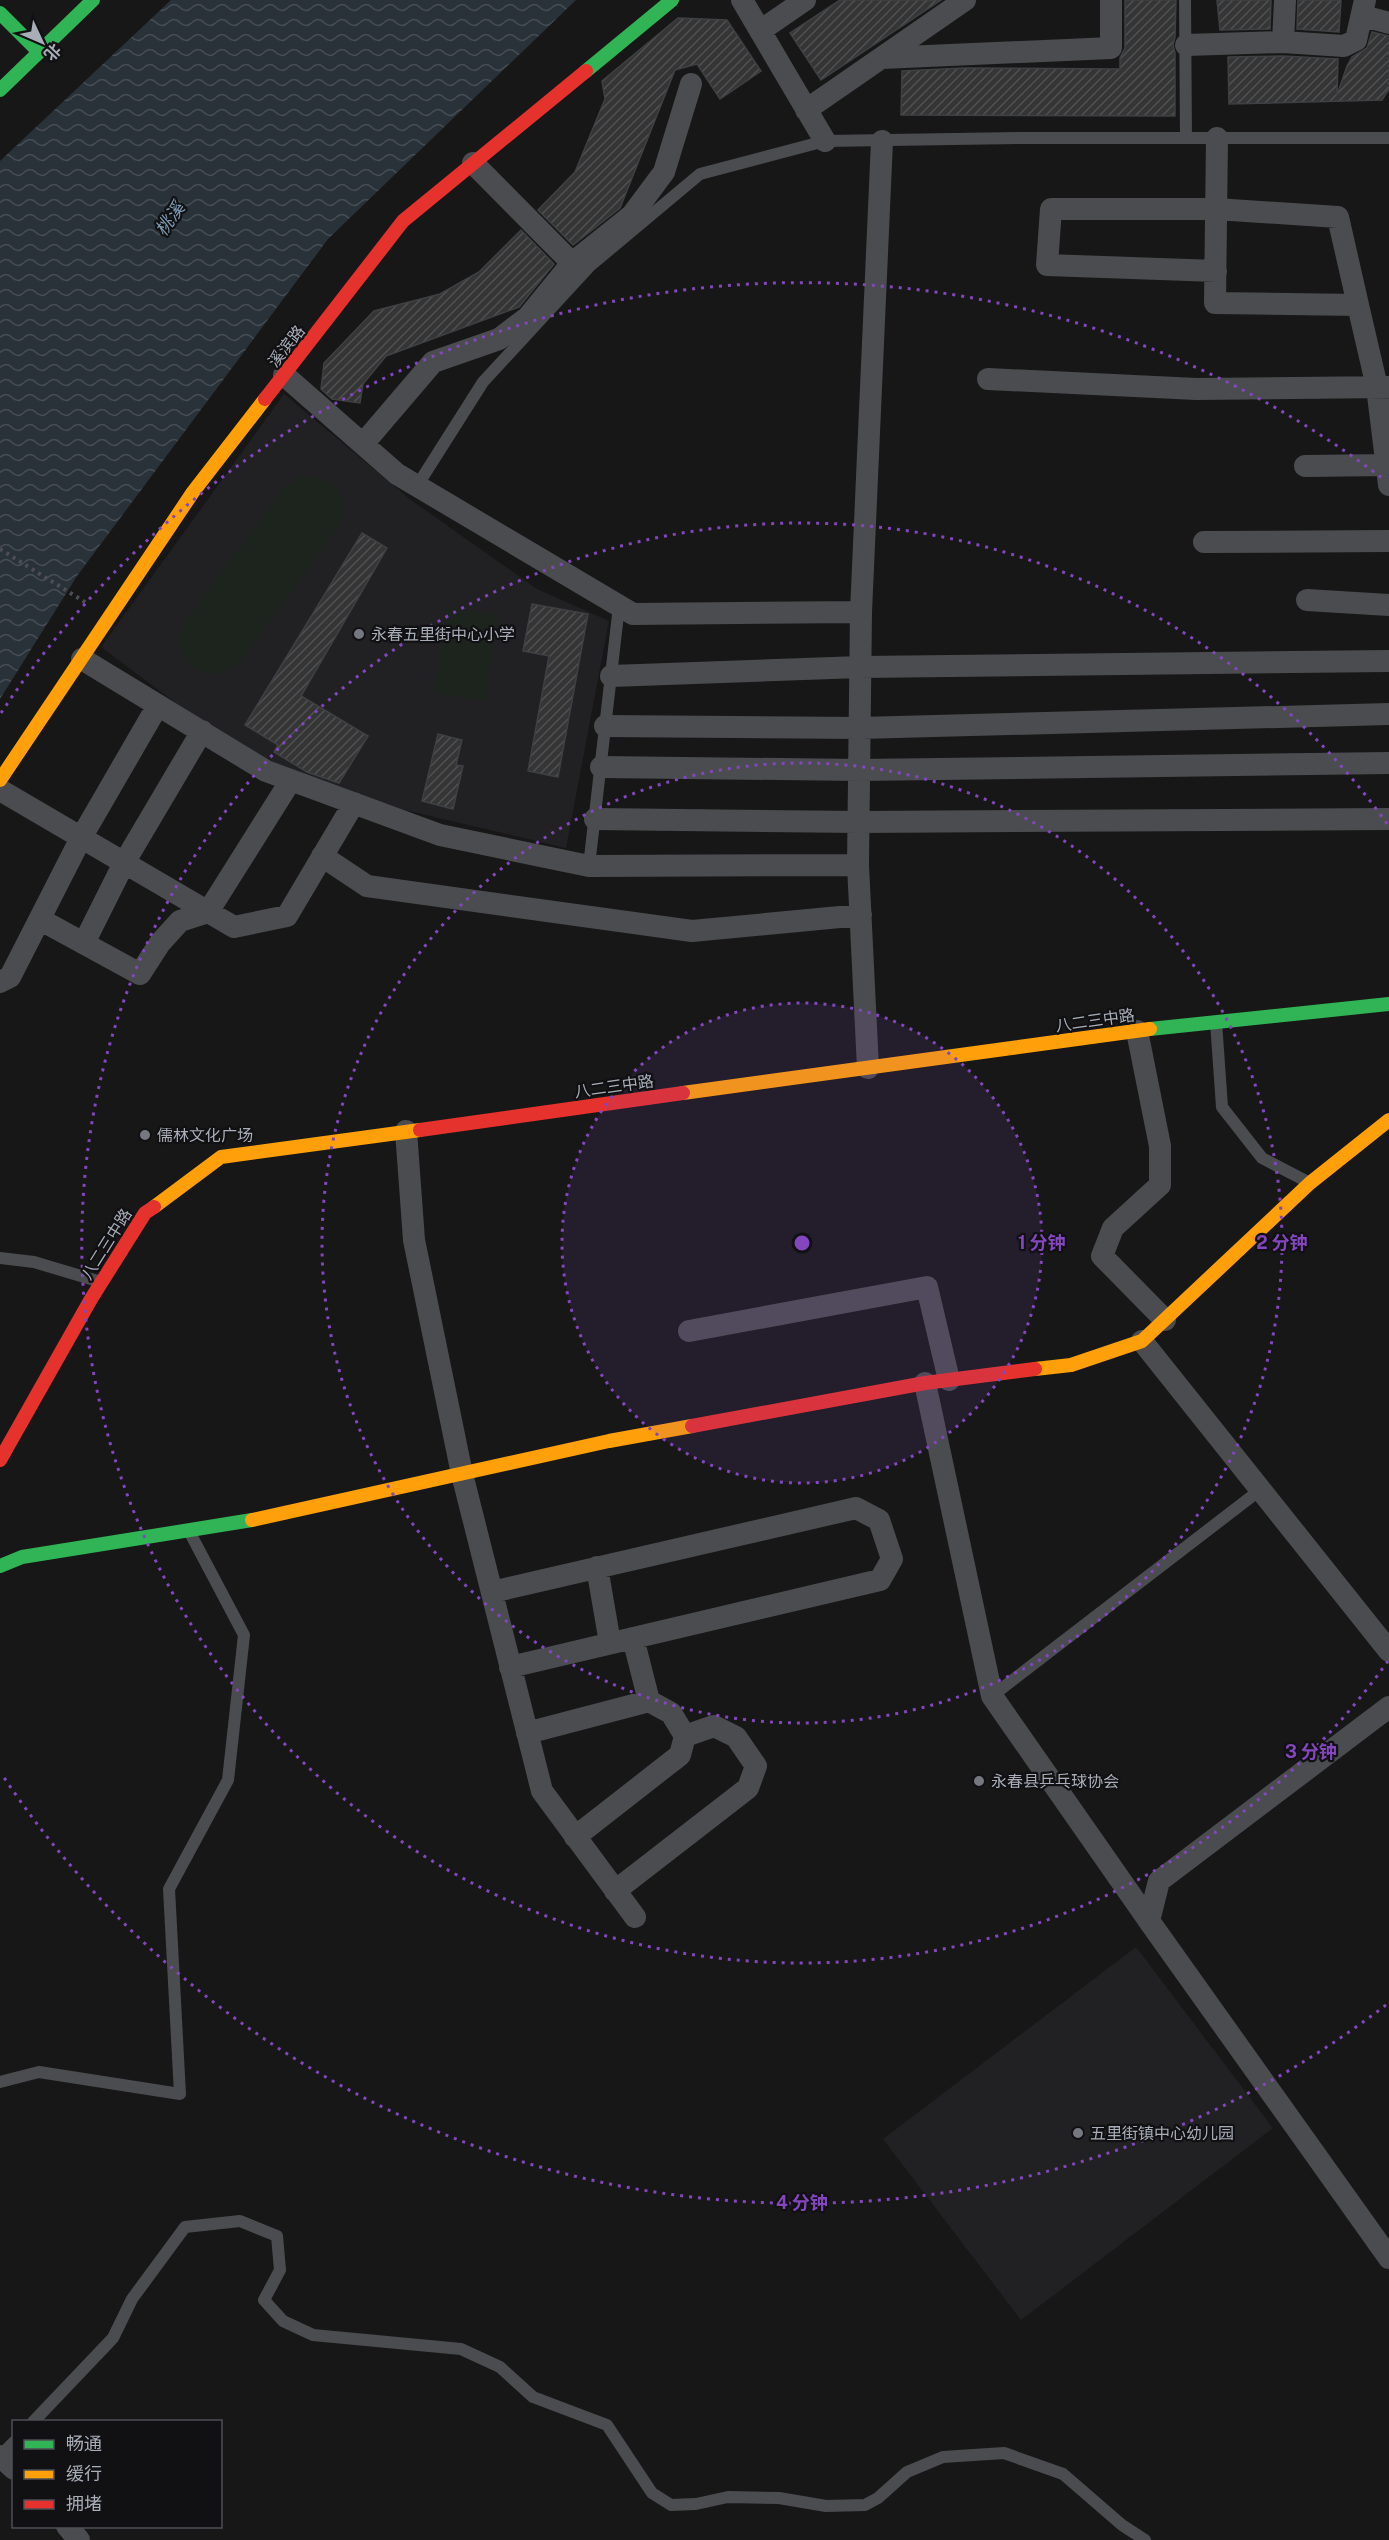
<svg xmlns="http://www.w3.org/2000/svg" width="1389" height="2540" viewBox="0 0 1389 2540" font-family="'Public Sans','Noto Sans SC',sans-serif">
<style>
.built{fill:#212123}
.garden{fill:#1d241e}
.water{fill:url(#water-waves)}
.building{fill:url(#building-hatch);stroke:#3f4043;stroke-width:1.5}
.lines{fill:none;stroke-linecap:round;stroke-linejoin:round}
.path{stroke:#4d4e52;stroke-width:4;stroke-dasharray:3 4.5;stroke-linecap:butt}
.lane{stroke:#4b4c50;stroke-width:12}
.street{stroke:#4b4c50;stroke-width:22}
.fast{stroke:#30b455;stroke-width:14}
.slow{stroke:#ff9f0a;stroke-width:14}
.jam{stroke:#e5322d;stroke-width:14}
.ring{fill:none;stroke:#8446be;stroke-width:3;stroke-dasharray:3 6}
.poi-dot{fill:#757880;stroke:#111113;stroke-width:2}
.labels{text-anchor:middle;stroke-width:4.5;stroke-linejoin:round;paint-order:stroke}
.street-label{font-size:16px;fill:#a8adb8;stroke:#111113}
.poi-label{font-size:16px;fill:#a8adb8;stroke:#111113;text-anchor:start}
.water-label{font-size:18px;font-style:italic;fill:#7f9bb3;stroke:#111113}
.centre{fill:#8446be;stroke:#111113;stroke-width:3}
.ring-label{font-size:18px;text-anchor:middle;font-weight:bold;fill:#8446be;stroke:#111113;stroke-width:4.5;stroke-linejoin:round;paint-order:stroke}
</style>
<defs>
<pattern id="water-waves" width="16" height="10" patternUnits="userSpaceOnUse" patternTransform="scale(1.5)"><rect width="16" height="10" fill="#2a3239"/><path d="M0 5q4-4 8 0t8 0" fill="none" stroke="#464d54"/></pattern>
<pattern id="building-hatch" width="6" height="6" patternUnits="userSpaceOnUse" patternTransform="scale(1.5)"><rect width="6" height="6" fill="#353536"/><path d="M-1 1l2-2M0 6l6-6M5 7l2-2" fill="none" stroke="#4f5051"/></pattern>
</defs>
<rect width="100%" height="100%" fill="#171717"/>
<!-- built -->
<path class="built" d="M284 394 411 500 537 589 609 621 566 848 345 796 232 745 101 647Z
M1136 1947 1273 2128 1021 2320 883 2139Z"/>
<!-- garden -->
<path class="garden" d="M303 476C335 479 347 489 341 523L242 660C234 666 223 675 212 674 198 673 181 660 179 644 179 639 182 631 182 625L285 487Z
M447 607 498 615 485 701 434 693Z"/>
<!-- water -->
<path class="water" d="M171 0H576L328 239 77 576 0 699V161Z"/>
<!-- building -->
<path class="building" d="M840 0H941L821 80 790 33Z
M1125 0H1176L1175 37 1173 45 1175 53V116L901 115 902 71 964 68 1120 69V58L1125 48Z
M1217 0H1271L1270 29 1220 30Z
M1298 0H1341L1339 32 1297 29Z
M678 18 727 20 761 71 720 99 697 64 675 70 620 208 573 245 538 210 575 172 605 99 602 81Z
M1372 32 1389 36V89L1382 100 1229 104 1228 57 1283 56 1338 59 1337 95 1347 66 1352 57 1367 48Z
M521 230 554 264 519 307 386 356 363 384 360 403 332 399 321 389 324 363 374 311 440 294 479 272Z
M362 533 387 548 301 696 368 736 339 783 307 772 274 752 278 745 245 725Z
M532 604 588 614 558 777 528 771 549 656 523 651Z
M438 734 462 740 456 765 463 766 453 809 422 801Z"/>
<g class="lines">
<!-- path -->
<path class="path" d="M0 549 88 604"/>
<!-- lane -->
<path class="lane" d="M1185 0 1186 138
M417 486 483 382 590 266 700 174 825 141 1021 138H1389
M589 866 619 606
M1216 1022 1222 1107 1262 1158 1308 1182
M0 1258 34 1262 101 1282
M992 1696 1260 1490
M0 2082 39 2072 180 2094 169 1889 228 1780 244 1635 189 1531
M33 2422 113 2338 132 2299 185 2227 240 2221 277 2236 280 2270 264 2300 283 2321 313 2335 461 2349 500 2367 533 2397 607 2425 652 2493 671 2505 696 2504 728 2497 779 2498 826 2506 865 2505 878 2498 907 2472 943 2457 1004 2453 1063 2474 1122 2525 1145 2540
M0 2456 14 2442"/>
<!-- street -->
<path class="street" d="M742 0 825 141
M1285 0 1283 42 1344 46 1356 40 1365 0
M1363 16 1389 23
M760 31 805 0
M1186 45 1283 42
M882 58 1111 48V0
M806 110 965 0
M1217 138 1215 303 1358 305 1377 387 1389 485
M473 163 572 263
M1216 271 1047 265 1051 209H1216L1338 217 1358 305
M284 375 397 474 633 614 861 612
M988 379 1196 389 1389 387
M363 444 433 362 499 339 528 317 572 263 632 215 664 172 691 84
M1305 466 1387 465
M1204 542 1389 541
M1307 600 1389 605
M82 659 266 771 440 835 589 866 858 865
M611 676 860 667 1389 661
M605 726 860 728 1389 714
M601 767 859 770 1389 763
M0 790 234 927 287 916 354 803
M595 819 859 822 1389 819
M322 856 367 886 692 931 861 915
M41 920 140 974 160 943 180 921 208 912 291 780
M84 943 124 863 202 731
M0 982 10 977 81 838 158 705
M1137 1031 1160 1146V1185L1113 1228 1102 1256 1165 1320
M868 1068 858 865 861 612 882 141
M406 1131 414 1240 462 1474 542 1791 635 1917
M689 1331 927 1287 949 1380
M1142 1341 1389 1651
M925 1383 992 1696 1149 1921
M597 1567 610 1643
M492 1592 856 1508 879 1520 892 1559 880 1580 510 1667
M1389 1707 1159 1881 1149 1921 1389 2258
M527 1733 649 1701
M575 1837 680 1755 685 1736 671 1713 649 1701 633 1638
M615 1891 748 1788 756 1766 736 1737 714 1726 685 1736
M0 2456 14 2469
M67 2526 79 2540"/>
<!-- fast -->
<path class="fast" d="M0 13 39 52
M586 71 672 0
M0 90 93 0
M1150 1029 1389 1004
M0 1566 22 1557 252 1520"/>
<!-- slow -->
<path class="slow" d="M0 780 193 492 265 399
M683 1093 1150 1029
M154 1207 221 1157 420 1130
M1035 1369 1071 1365 1142 1341 1310 1183 1389 1120
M252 1520 609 1441 692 1426"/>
<!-- jam -->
<path class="jam" d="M265 399 403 221 586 71
M420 1130 683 1093
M692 1426 925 1383 1035 1369
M0 1460 91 1299 145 1213 154 1207"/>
</g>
<!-- distance rings -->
<circle cx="802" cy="1243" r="240" fill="#8446be" fill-opacity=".12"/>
<g class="ring">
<circle cx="802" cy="1243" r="240"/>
<circle cx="802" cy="1243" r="480"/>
<path d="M1388 1661A720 720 0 1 1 1388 825"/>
<path d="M1386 2005A960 960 0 0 1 1 1773M1 713A960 960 0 0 1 1386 481"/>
</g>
<!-- markers -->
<g class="poi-dot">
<circle cx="359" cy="634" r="6"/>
<circle cx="145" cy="1135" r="6"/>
<circle cx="979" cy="1781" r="6"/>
<circle cx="1078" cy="2133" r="6"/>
</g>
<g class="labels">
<!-- street labels -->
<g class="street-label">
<text transform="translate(286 346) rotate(-52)" y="6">溪滨路</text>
<text transform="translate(1095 1020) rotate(-8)" y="6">八二三中路</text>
<text transform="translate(614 1086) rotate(-8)" y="6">八二三中路</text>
<text transform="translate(106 1244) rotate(-58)" y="6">八二三中路</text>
</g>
<!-- poi labels -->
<g class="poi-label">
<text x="371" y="640">永春五里街中心小学</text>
<text x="157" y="1141">儒林文化广场</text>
<text x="991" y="1787">永春县乒乓球协会</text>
<text x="1090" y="2139">五里街镇中心幼儿园</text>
</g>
<!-- water labels -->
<g class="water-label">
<text transform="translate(170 219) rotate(-55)" y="6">桃溪</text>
</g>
</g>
<circle cx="802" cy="1243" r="9" class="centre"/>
<g class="ring-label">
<text x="1042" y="1249">1 分钟</text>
<text x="1282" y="1249">2 分钟</text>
<text x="1311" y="1758">3 分钟</text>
<text x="802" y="2209">4 分钟</text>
</g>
<!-- legend -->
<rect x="12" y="2420" width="210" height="108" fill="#111113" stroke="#4d4f55" stroke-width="1.5"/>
<rect x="24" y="2440" width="30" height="9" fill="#30b455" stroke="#4d4f55" stroke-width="1.5"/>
<text x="66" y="2450" font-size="18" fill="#a8adb8">畅通</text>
<rect x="24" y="2470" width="30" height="9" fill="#ff9f0a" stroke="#4d4f55" stroke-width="1.5"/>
<text x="66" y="2480" font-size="18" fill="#a8adb8">缓行</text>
<rect x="24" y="2500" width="30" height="9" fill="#e5322d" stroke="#4d4f55" stroke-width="1.5"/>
<text x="66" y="2510" font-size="18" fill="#a8adb8">拥堵</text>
<!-- north arrow -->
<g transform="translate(42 42) rotate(134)" stroke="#111113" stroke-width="4.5" paint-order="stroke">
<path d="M0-4.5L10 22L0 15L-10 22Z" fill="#a8adb8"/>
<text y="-9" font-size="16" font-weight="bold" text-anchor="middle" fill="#a8adb8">北</text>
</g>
</svg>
